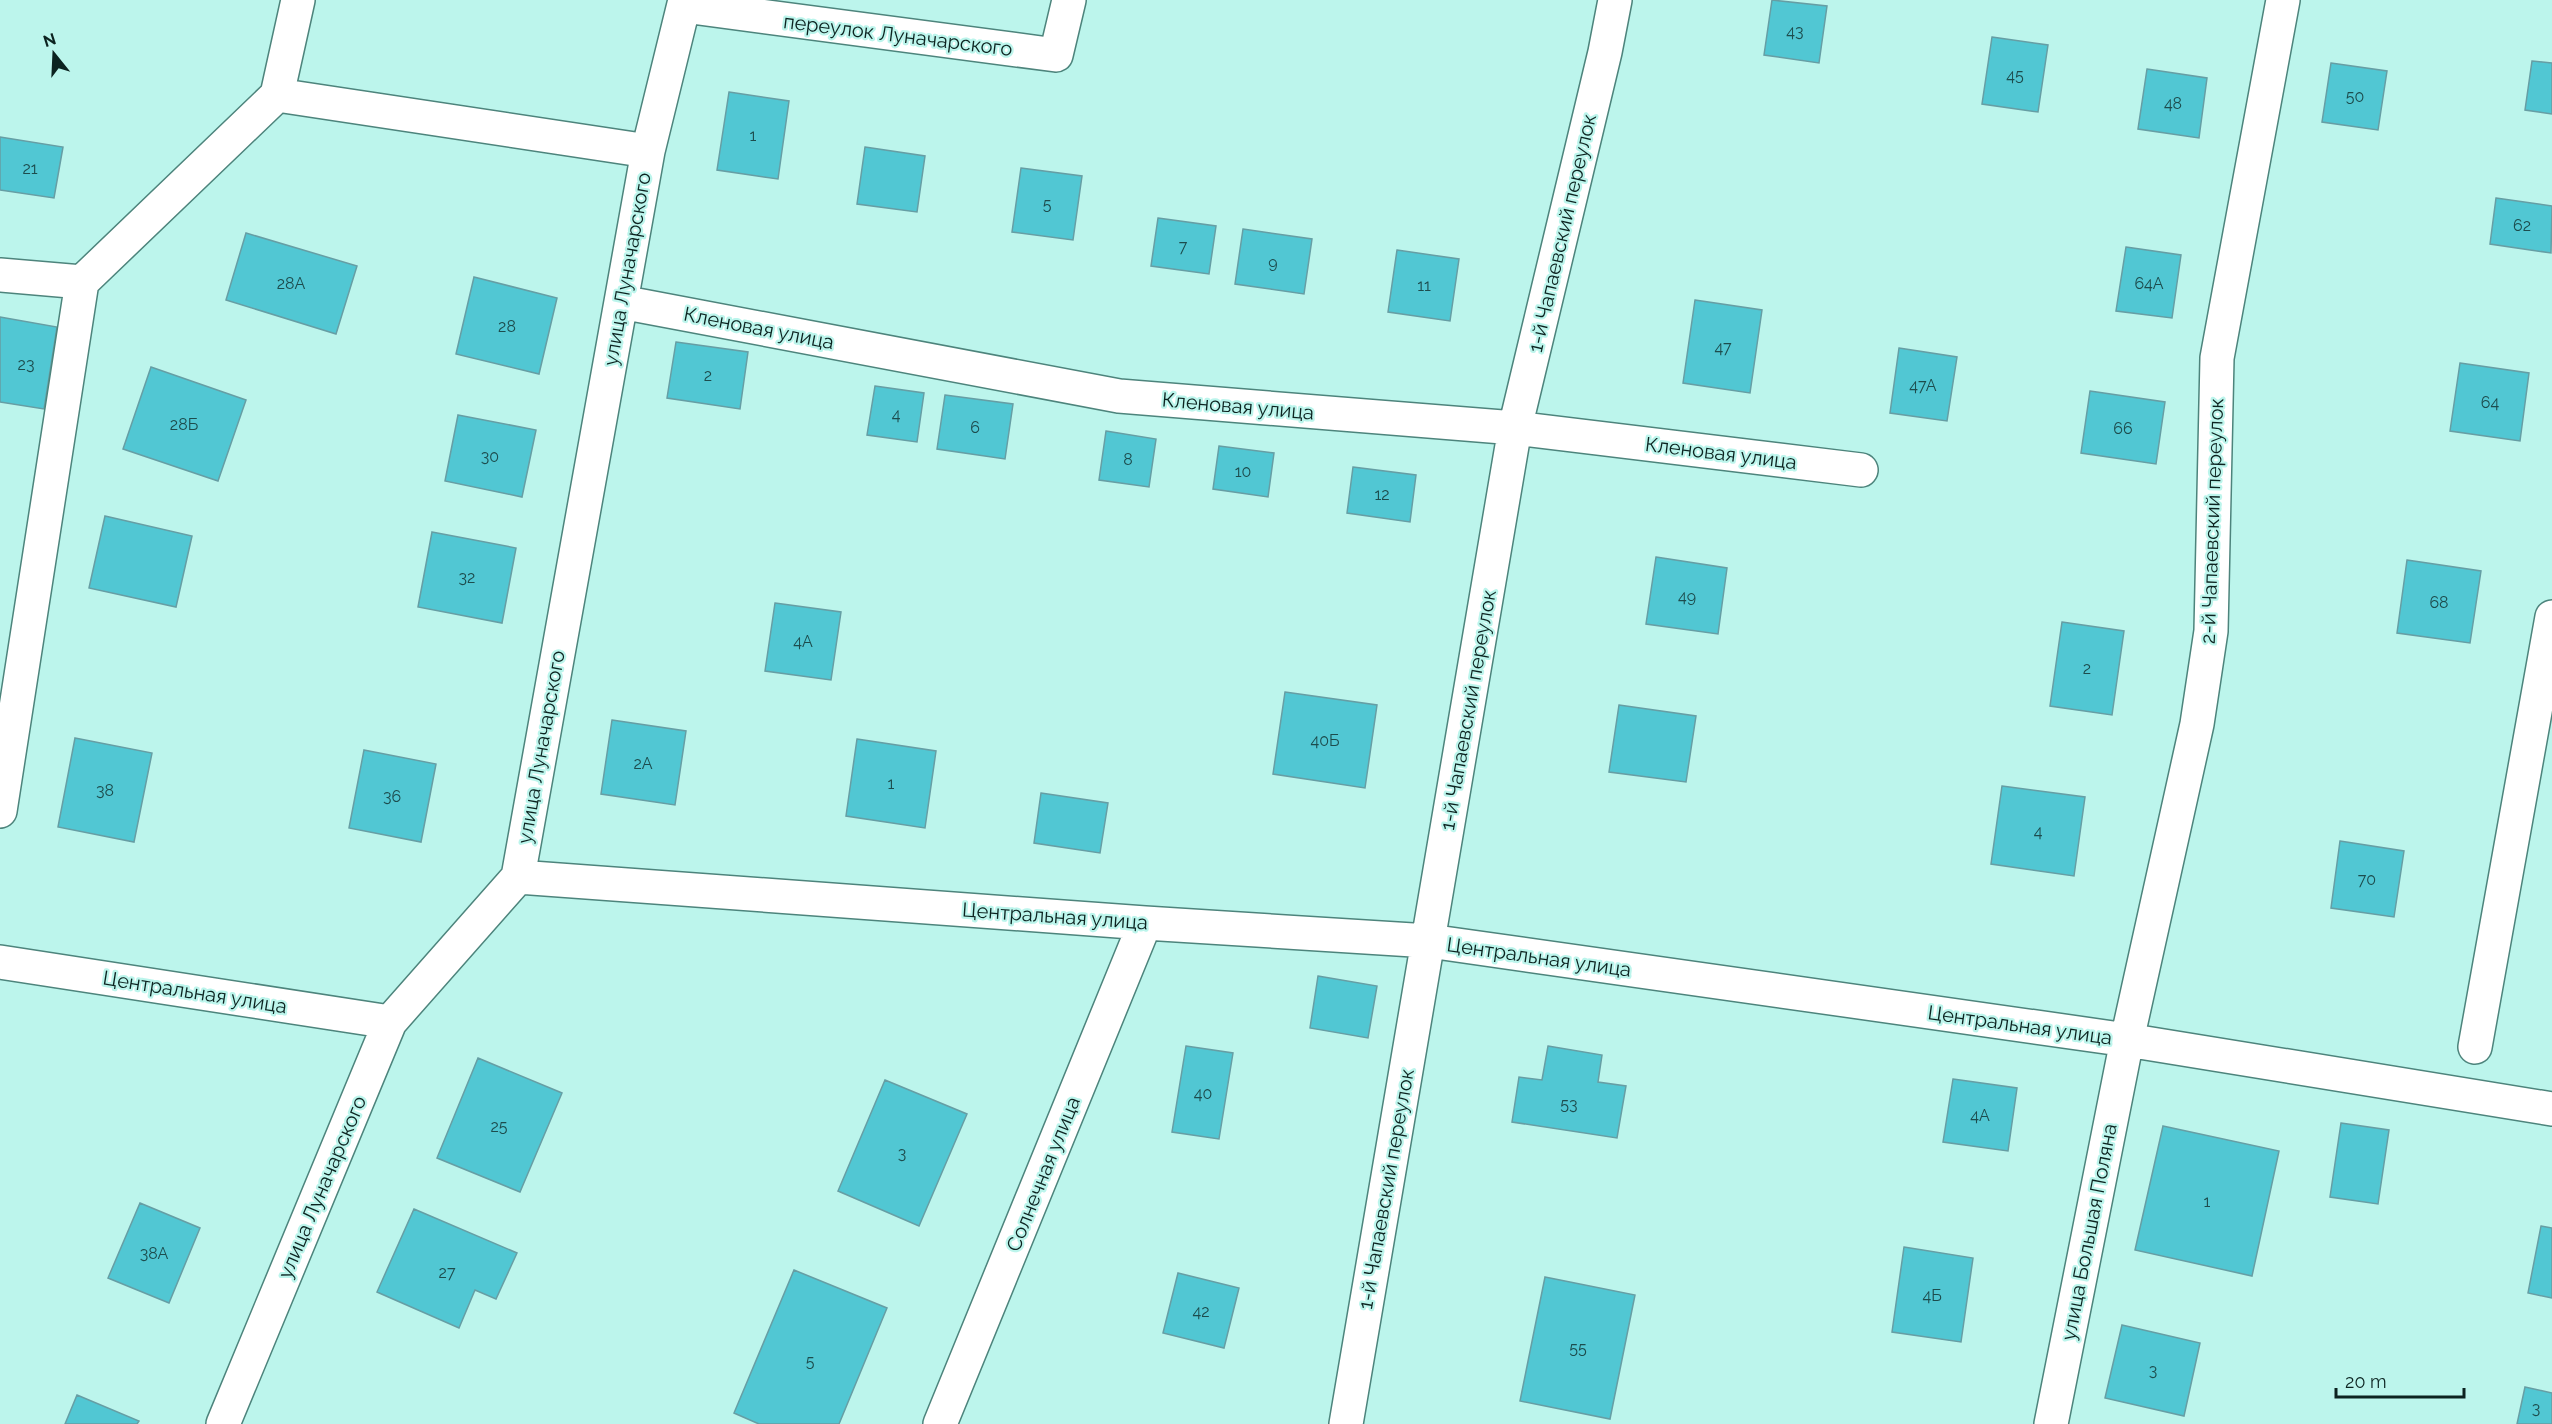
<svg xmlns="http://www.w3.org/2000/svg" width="2552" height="1424" viewBox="0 0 2552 1424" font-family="Raleway,sans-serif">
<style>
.building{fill:#51c7d3;stroke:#669ea4;stroke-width:1.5}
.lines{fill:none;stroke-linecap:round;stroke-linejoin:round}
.minor-casing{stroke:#4d847c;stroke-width:36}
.minor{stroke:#fff;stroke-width:33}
.labels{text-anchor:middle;stroke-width:4.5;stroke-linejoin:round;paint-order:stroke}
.number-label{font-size:16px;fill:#1d4c4d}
.street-label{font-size:20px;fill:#0c2320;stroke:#bcf5ec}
</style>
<rect width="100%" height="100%" fill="#bcf5ec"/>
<!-- building -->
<path class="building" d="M1772 0 1827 6 1819 63 1764 55Z
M1992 37 2048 45 2038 112 1982 104Z
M2532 61 2552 63V114L2525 110Z
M2331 63 2387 71 2378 130 2322 122Z
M2147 69 2207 78 2199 138 2138 129Z
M729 92 789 101 778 179 717 170Z
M0 137 63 147 54 198 0 190Z
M865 147 925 156 917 212 857 204Z
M1021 168 1082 176 1073 240 1012 232Z
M2496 198 2552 206 2551 253 2490 244Z
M1158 218 1216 226 1209 274 1151 266Z
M1243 229 1312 239 1304 294 1235 284Z
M246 233 357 266 336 334 226 300Z
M2126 247 2181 255 2172 318 2116 311Z
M1397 250 1459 259 1450 321 1388 312Z
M474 277 557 298 539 374 456 354Z
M1695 300 1762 310 1750 393 1683 383Z
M0 317 57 327 44 409 0 402Z
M676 342 748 352 740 409 667 398Z
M1899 348 1957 357 1947 421 1890 413Z
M2460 363 2529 373 2520 441 2450 431Z
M151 367 246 400 218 481 123 449Z
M875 386 924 393 917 442 867 435Z
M2090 391 2165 402 2156 464 2081 453Z
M945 395 1013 404 1005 459 937 449Z
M458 415 536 430 522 497 445 481Z
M1106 431 1156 439 1149 487 1099 480Z
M1219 446 1274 453 1268 497 1213 489Z
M1353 467 1416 475 1410 522 1347 513Z
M105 516 192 536 176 607 89 588Z
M432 532 516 548 502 623 418 607Z
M1656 557 1727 568 1718 634 1646 624Z
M2407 560 2481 571 2470 643 2397 633Z
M775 603 841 612 831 680 765 671Z
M2062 622 2124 631 2112 715 2050 706Z
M1285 692 1377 705 1365 788 1273 774Z
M1619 705 1696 716 1686 782 1609 772Z
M612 720 686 731 675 805 601 794Z
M75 738 152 753 134 842 58 827Z
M857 739 936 751 925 828 846 816Z
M364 750 436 764 421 842 349 828Z
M2002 786 2085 797 2074 876 1991 864Z
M1041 793 1108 803 1100 853 1034 843Z
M2340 841 2404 851 2394 917 2331 908Z
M1318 976 1377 986 1368 1038 1310 1028Z
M1186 1046 1233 1053 1219 1139 1172 1132Z
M1548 1046 1602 1055 1598 1082 1626 1086 1617 1138 1512 1122 1519 1077 1542 1080Z
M478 1058 562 1093 520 1192 437 1158Z
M1953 1079 2017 1088 2008 1151 1943 1142Z
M885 1080 967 1114 919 1226 838 1191Z
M2341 1123 2389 1130 2378 1204 2330 1197Z
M2163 1126 2279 1151 2252 1276 2135 1250Z
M140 1203 200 1228 169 1303 108 1278Z
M414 1209 517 1253 496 1299 475 1290 459 1328 377 1292Z
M2541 1226 2552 1228V1298L2528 1293Z
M1904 1247 1973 1258 1961 1342 1892 1332Z
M794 1270 887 1308 839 1424H759L734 1413Z
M1178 1273 1239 1288 1224 1348 1163 1333Z
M1545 1277 1635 1295 1610 1419 1520 1401Z
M2122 1325 2200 1343 2184 1416 2105 1398Z
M2525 1387 2552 1393V1424H2517Z
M77 1395 139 1421 137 1424H65Z"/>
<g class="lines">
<defs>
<path id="minor" d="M684 6 1056 55 1069 0
M277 95 648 151
M0 275 82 282 277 95 298 0
M621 302 1119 396 1515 428 1861 470
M0 811 82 282
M518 877 1145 923 1429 941 2127 1040 2552 1109
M0 962 390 1022
M2475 1047 2552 617
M223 1424 390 1022 518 877 648 151 685 0
M940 1424 1145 923
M1346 1424 1515 428 1605 52 1615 0
M2051 1424 2127 1040 2197 724 2211 631 2217 358 2283 0"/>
</defs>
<!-- minor casing -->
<use href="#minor" class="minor-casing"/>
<!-- minor -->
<use href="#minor" class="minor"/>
</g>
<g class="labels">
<!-- number labels -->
<g class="number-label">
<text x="1795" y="37">43</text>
<text x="2015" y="81">45</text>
<text x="2355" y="102">50</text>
<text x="2173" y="109">48</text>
<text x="753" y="141">1</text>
<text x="30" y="174">21</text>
<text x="1047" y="210">5</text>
<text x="2522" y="231">62</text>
<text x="1183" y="252">7</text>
<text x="1273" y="268">9</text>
<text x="291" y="289">28А</text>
<text x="2149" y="289">64А</text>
<text x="1424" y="291">11</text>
<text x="507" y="332">28</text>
<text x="1723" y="353">47</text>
<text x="26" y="370">23</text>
<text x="708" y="381">2</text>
<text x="1923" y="391">47А</text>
<text x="2490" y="408">64</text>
<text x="896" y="420">4</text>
<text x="184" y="430">28Б</text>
<text x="975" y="433">6</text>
<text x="2123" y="434">66</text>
<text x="490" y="462">30</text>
<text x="1128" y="465">8</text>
<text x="1243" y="477">10</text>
<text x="1382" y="500">12</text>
<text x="467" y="583">32</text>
<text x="1687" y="602">49</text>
<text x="2439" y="608">68</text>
<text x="803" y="647">4А</text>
<text x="2087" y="674">2</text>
<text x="1325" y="746">40Б</text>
<text x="643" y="769">2А</text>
<text x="891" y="789">1</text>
<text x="105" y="796">38</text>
<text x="392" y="802">36</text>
<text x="2038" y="837">4</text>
<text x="2367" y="885">70</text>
<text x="1203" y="1099">40</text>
<text x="1569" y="1110">53</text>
<text x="1980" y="1121">4А</text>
<text x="499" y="1132">25</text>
<text x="902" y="1159">3</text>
<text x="2207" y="1207">1</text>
<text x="154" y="1259">38А</text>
<text x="447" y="1278">27</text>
<text x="1932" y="1301">4Б</text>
<text x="1201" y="1317">42</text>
<text x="1578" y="1354">55</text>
<text x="810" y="1367">5</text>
<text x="2153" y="1376">3</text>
<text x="2536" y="1414">3</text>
</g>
<!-- street labels -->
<g class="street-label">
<text transform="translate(898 35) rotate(7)" y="7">переулок Луначарского</text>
<text transform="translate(1562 233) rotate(-77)" y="7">1-й Чапаевский переулок</text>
<text transform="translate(627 269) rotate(-80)" y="7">улица Луначарского</text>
<text transform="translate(759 328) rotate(11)" y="7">Кленовая улица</text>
<text transform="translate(1238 406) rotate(5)" y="7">Кленовая улица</text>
<text transform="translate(1721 453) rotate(7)" y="7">Кленовая улица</text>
<text transform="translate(2212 521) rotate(-88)" y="7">2-й Чапаевский переулок</text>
<text transform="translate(1468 710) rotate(-80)" y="7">1-й Чапаевский переулок</text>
<text transform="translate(541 747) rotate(-80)" y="7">улица Луначарского</text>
<text transform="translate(1055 916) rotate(4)" y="7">Центральная улица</text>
<text transform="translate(1539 957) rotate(8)" y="7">Центральная улица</text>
<text transform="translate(195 992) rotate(9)" y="7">Центральная улица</text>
<text transform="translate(2020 1025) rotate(8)" y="7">Центральная улица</text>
<text transform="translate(1043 1174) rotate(-68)" y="7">Солнечная улица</text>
<text transform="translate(322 1187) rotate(-67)" y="7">улица Луначарского</text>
<text transform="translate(1386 1189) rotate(-80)" y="7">1-й Чапаевский переулок</text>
<text transform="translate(2089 1232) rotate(-79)" y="7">улица Большая Поляна</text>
</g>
</g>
<!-- north arrow -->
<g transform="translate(54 54) rotate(342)" stroke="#bcf5ec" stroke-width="4.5" paint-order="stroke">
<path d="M0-4.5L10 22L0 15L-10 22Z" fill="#0c2320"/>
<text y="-9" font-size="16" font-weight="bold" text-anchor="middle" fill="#0c2320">N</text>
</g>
<!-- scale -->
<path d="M2336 1388v9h128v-9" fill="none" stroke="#0c2320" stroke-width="3"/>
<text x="2345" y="1388" font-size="18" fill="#0c2320" stroke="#bcf5ec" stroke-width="4.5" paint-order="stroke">20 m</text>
</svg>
